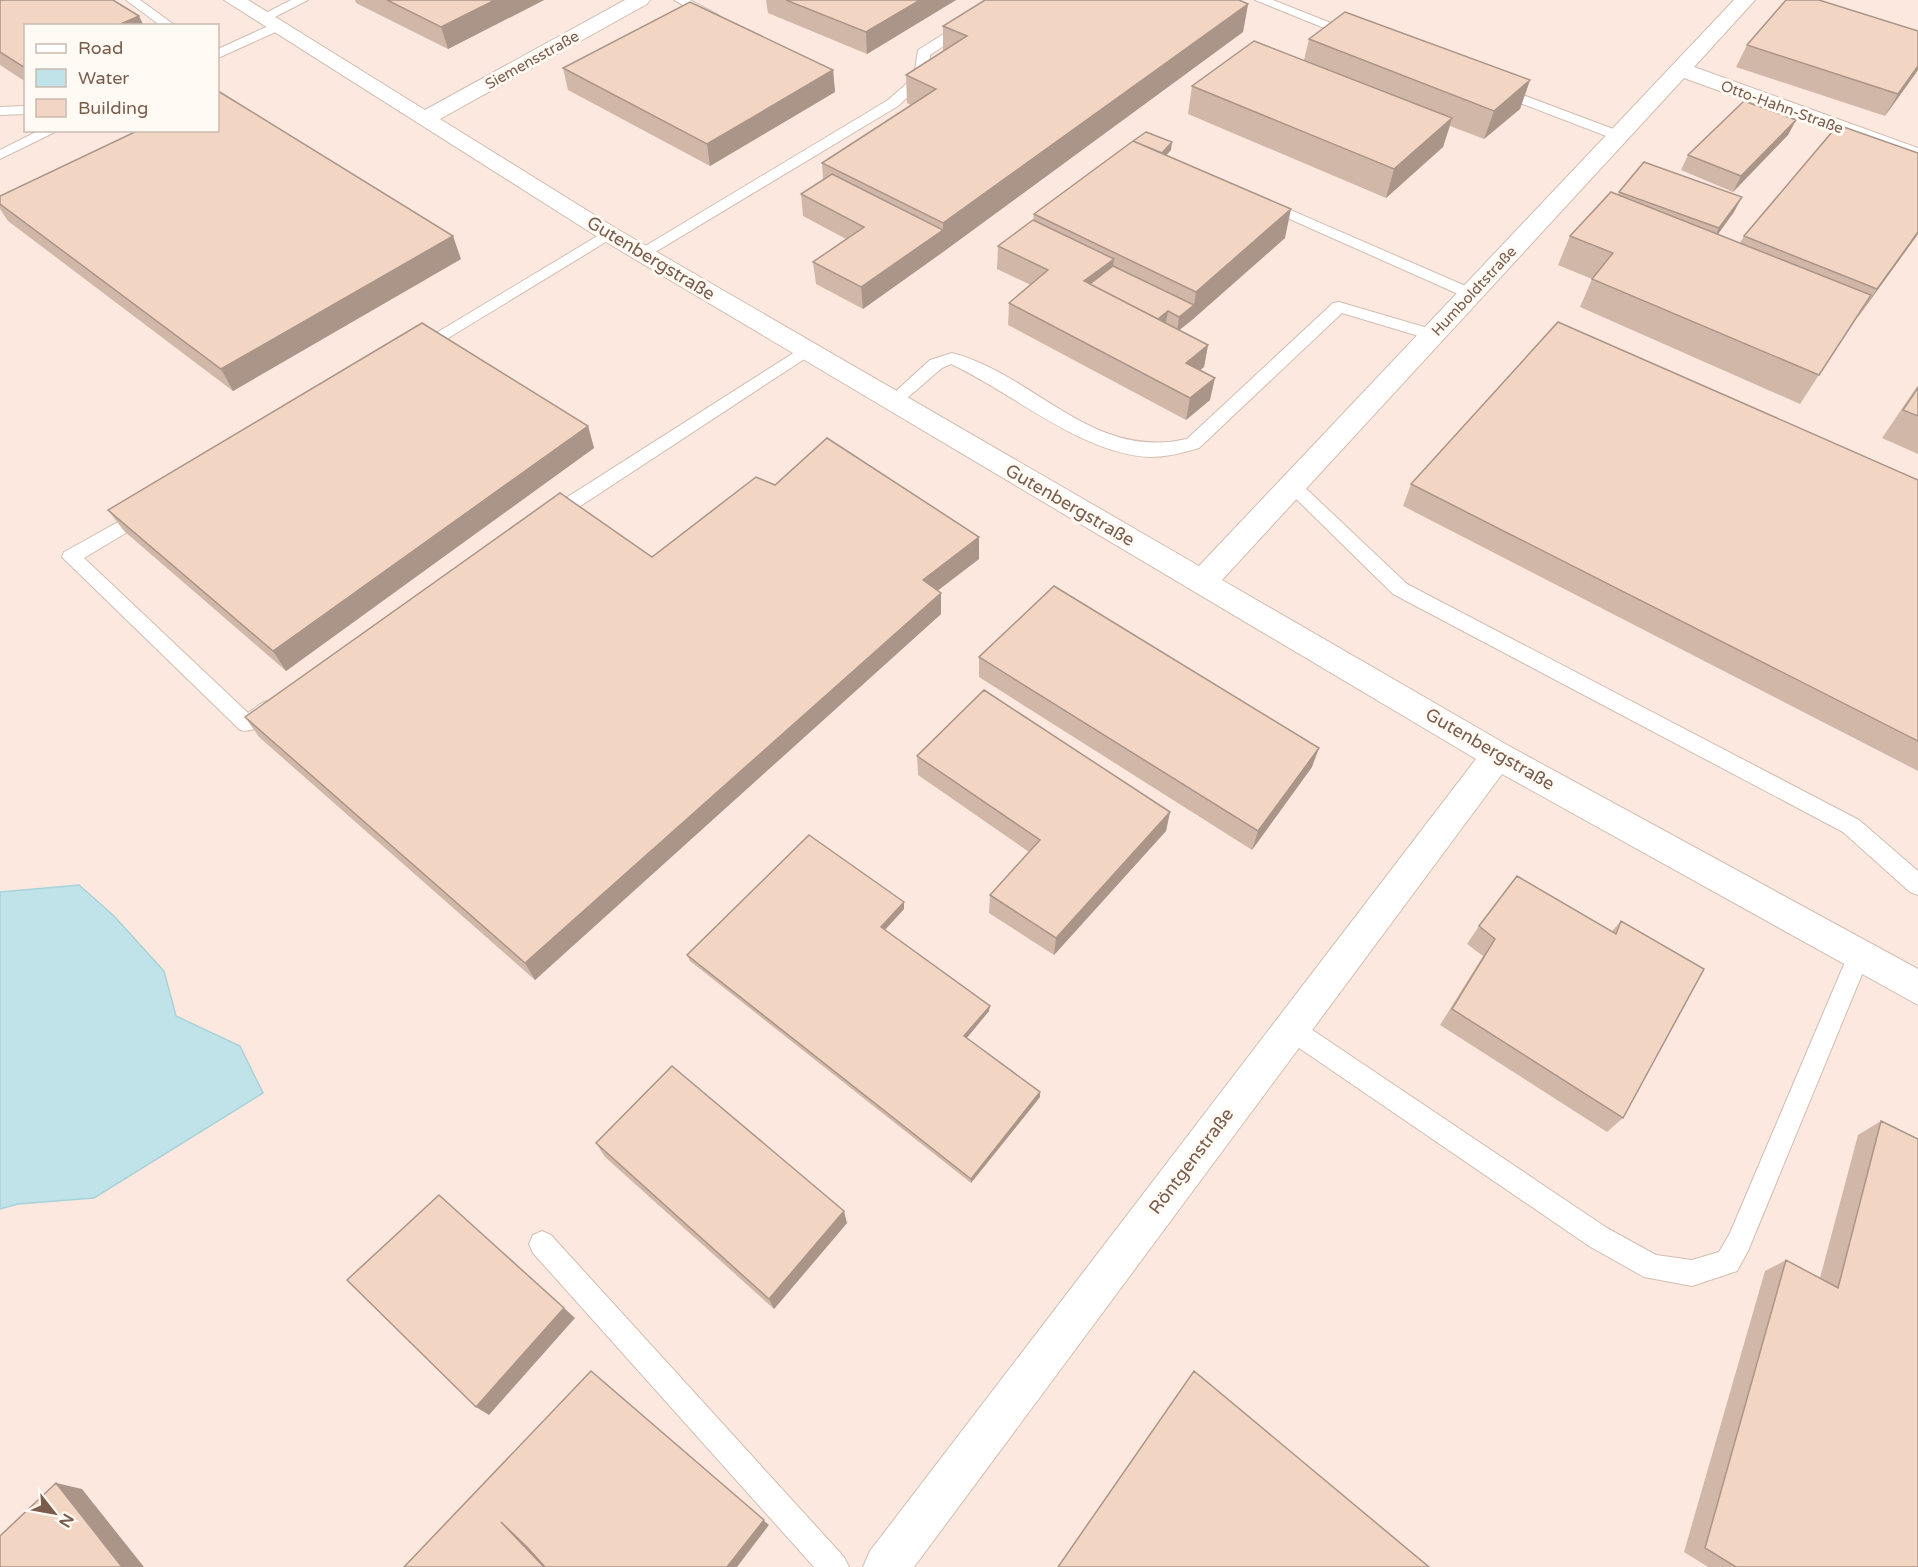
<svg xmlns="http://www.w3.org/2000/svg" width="1918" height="1567" viewBox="0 0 1918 1567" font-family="'Varela Round',sans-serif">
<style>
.commercial{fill:#fde8e0;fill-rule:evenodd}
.water{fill:#bfe3e8;stroke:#a5d3da;stroke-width:1.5}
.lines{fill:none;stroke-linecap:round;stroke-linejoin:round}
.service-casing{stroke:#d1beb0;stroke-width:2}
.minor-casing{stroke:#d1beb0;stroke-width:2}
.service{fill:#fff;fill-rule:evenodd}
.minor{fill:#fff;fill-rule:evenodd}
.wall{fill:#d1b7a8}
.shaded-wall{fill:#aa9588}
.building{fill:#f3d5c3;stroke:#aa9588;stroke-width:1.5}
.labels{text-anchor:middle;stroke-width:6;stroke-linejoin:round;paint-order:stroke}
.far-street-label{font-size:15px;fill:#7a5c4d;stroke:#fffaf3}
.street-label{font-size:18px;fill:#7a5c4d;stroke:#fffaf3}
</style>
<rect width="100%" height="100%" fill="#fdf6ec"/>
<!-- commercial -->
<path class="commercial" d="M0 0H1918V1567H0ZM26 26H218V130H26Z"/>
<!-- water -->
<path class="water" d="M79 885 114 916 164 971 176 1016 240 1046 263 1093 94 1198 18 1204 0 1209V892Z"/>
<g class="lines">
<defs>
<path id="service" d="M126 0H140L176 26H161Z
M291 0H308L267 21 262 22 256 18Z
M674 0H690L718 15 712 19 707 18Z
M998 0H1013L930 55 928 78 898 106 647 257H637L634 254 637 251 888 100 914 77 918 50Z
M1255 0H1273L1361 35 1354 39 1349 38Z
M275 23 280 24V30L218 58V49Z
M1499 86 1624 133 1626 136 1624 139H1614L1494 93 1492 90Z
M26 106V114L0 115V107Z
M40 130H59L0 159V150Z
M1263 198 1477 291 1479 294 1477 297H1465L1258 205 1256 202Z
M609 229 614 231 617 234 614 237 422 354H410L408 350Z
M1339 302 1438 331 1440 335 1432 340 1342 313 1199 448C1183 453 1166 457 1150 457 1081 454 1012 392 951 364L942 368 899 405H887L885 401 930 360 952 353C1036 375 1092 461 1187 439L1333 303Z
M806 345 814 350 812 354 556 522H544L541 517 544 512Z
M1292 479 1298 481 1407 584 1859 820 1918 871V895L1910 892 1843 832 1393 594 1286 489 1283 485 1286 481Z
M145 507 151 508 154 513 151 518 84 558 248 713C258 706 267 697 279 701L282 707C276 719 253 734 240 730L62 557 64 552Z
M1859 945 1867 948 1870 955 1748 1251 1737 1271 1692 1286 1644 1277 1589 1246 1283 1037 1279 1029 1283 1021 1291 1018 1299 1021 1607 1228 1656 1255 1692 1260 1719 1252 1730 1233 1848 955 1851 948Z
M542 1231 551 1235 844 1557 849 1567H814L533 1253 529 1244 533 1235Z"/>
<path id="minor" d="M224 0H248L425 110 625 0H650L647 4 440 119 617 229 1199 566 1734 0H1755L1694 67 1918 148V163L1684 78 1222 580 1509 746 1918 969V1005L1502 774 914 1567H863L870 1551 1476 759 601 239Z"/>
</defs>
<!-- service casing -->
<use href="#service" class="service-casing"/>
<!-- minor casing -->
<use href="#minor" class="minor-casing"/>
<!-- service -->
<use href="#service" class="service"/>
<!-- minor -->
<use href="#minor" class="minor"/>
</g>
<!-- wall -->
<path class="wall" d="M0 0 26 26V82L0 65Z
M355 0H544L448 49 356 3Z
M766 0H956L867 54 768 13Z
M1248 4 1243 32 943 252 863 309 816 284 813 262 846 239 803 216 801 194 823 179 822 163 911 105 907 103 906 75 943 51V26Z
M1918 31V70L1885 116 1736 67 1747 45Z
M1309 39 1530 80 1520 109 1484 139 1450 126 1443 147 1386 198 1188 114 1192 86 1304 60Z
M563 68 833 70 835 92 710 166 568 90Z
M1796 120 1788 135 1733 192 1681 170 1688 155Z
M1171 150 1166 155 1285 238 1192 320 1179 330 1208 345 1204 367 1200 370 1210 400 1186 420 1008 325 1009 303 1031 285 997 269 998 246 1033 220 1034 214Z
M1918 153V234L1858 317H1857L1800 404 1580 307 1592 279 1558 265 1570 236 1618 194 1619 192 1734 212 1717 234 1740 243 1744 236Z
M0 196 461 259 233 391 8 221 0 209Z
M1918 385V454L1882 438Z
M588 426 594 448 286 671 124 531 108 510Z
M1918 480V771L1403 506 1411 484Z
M979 537V559L937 591 941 593V614L535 980 259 737 245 717 652 557Z
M979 657 1312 767 1252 850 979 677Z
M917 756 1170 812 1166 831 1054 955 989 913 990 895 1029 852 918 775Z
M904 909 885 930 989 1011 967 1038 1040 1092V1097L971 1183 690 961 687 955Z
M1621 921 1623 1118 1607 1132 1440 1025 1483 956 1467 944 1479 926 1612 931Z
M1881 1121 1918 1567H1708L1684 1552 1765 1271 1786 1260 1820 1278 1858 1135Z
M596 1143 847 1223 774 1309 605 1157Z"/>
<!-- shaded-wall -->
<path class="shaded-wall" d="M495 0H544L448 49 441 27Z
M920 0H956L867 54 866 32Z
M1248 4 1243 32 943 252V223Z
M139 16 144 26H116Z
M26 65V73L22 66Z
M1918 66V70L1885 116 1898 94Z
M833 70 835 92 710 166 707 144Z
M1530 80 1520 109 1484 139 1494 111Z
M1452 118 1443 147 1386 198 1394 169Z
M1796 120 1788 135 1733 192 1741 176Z
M1172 142 1171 150 1159 163 1160 156Z
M1742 197 1734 212 1711 244 1719 228Z
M1291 209 1285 238 1192 320 1177 332 1179 317 1194 305 1196 292Z
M943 230V252L863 309 861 287Z
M1918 232V234L1858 317 1877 289Z
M453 236 461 259 233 391 221 369Z
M1114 259 1111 281 1084 288V281Z
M1168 311 1165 327 1152 324Z
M1208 345 1204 367 1182 385 1186 363Z
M1215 378 1210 400 1186 420 1190 398Z
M588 426 594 448 286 671 273 651Z
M979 537V559L924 601 923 580Z
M941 593V614L535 980 525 963Z
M1319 748 1312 767 1252 850 1258 831Z
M1170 812 1166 831 1054 955 1056 938Z
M904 902V909L882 933 881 927Z
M990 1006 989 1011 964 1041V1036Z
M1040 1092V1097L971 1183V1179Z
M844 1211 847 1223 774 1309 769 1299Z
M564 1308 575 1318 489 1415 476 1407Z
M601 1379 769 1525 737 1567H727Z
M56 1483 82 1489 144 1567H122Z
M501 1522 553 1567H544Z"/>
<!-- building -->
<path class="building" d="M0 0H113L139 16 116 26H26V65L22 66 0 52Z
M387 0H495L441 27Z
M786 0H920L866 32Z
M985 0H1239L1248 4 943 223 822 163 936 89 906 75 967 36 943 26Z
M1786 0H1819L1918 31V66L1898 94 1747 45Z
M690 2 833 70 707 144 563 68Z
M1345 12 1530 80 1494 111 1309 39Z
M1254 41 1452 118 1394 169 1192 86Z
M218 91 453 236 221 369 0 204V196L139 130H218Z
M1744 101 1796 120 1741 176 1688 155Z
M1838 125 1918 153V232L1877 289 1744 236Z
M1146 132 1172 142 1162 153 1133 141Z
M1133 141 1291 209 1196 292 1034 214Z
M1644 162 1742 197 1719 228 1619 192Z
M832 174 943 230 861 287 813 262 864 227 801 194Z
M1611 192 1871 295 1819 375 1592 279 1613 253 1570 236Z
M1033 220 1114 259 1084 281 1208 345 1186 363 1215 378 1190 398 1009 303 1048 270 998 246Z
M1113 266 1194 305 1179 317 1168 311 1158 319 1090 284Z
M1558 322 1918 480V741L1411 484Z
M422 323 588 426 273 651 108 510Z
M1918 388V416L1903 410Z
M827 438 979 537 923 580 941 593 525 963 245 717 560 493 652 557 756 477 775 485Z
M1054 586 1319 748 1258 831 979 657Z
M984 690 1170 812 1056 938 990 895 1040 840 917 756Z
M809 835 904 902 881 927 990 1006 964 1036 1040 1092 971 1179 687 955Z
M1517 876 1616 934 1621 921 1704 969 1623 1118 1452 1009 1495 939 1479 926Z
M672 1066 844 1211 769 1299 596 1143Z
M1881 1121 1918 1139V1567H1736L1705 1548 1786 1260 1838 1288Z
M439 1195 564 1308 476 1407 347 1280Z
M591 1371 764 1520 727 1567H545L528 1548 501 1522 544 1567H404Z
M1194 1371 1429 1567H1058Z
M56 1483 122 1567H0V1536Z"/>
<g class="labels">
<!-- far-street labels -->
<g class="far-street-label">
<text transform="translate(532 60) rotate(-29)" y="5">Siemensstraße</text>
<text transform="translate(1782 107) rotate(20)" y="5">Otto-Hahn-Straße</text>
<text transform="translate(1474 291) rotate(-47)" y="5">Humboldtstraße</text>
</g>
<!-- street labels -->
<g class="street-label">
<text transform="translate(651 258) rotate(31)" y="6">Gutenbergstraße</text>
<text transform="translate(1070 505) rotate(30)" y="6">Gutenbergstraße</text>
<text transform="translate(1490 749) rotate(30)" y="6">Gutenbergstraße</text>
<text transform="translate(1191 1161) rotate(-53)" y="6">Röntgenstraße</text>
</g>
</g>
<!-- legend -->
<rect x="24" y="24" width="195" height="108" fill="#fffaf3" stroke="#cabbb1" stroke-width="1.5"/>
<rect x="36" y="44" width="30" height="9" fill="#ffffff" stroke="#cabbb1" stroke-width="1.5"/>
<text x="78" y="54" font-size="18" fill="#7a5c4d">Road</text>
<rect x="36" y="69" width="30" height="18" fill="#bfe3e8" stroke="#cabbb1" stroke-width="1.5"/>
<text x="78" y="84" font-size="18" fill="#7a5c4d">Water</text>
<rect x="36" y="99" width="30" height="18" fill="#f3d5c3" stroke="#cabbb1" stroke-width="1.5"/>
<text x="78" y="114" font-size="18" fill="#7a5c4d">Building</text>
<!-- north arrow -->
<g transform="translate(54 1513) rotate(121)" stroke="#fffaf3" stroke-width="4.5" paint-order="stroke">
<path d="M0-4.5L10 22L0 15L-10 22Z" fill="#7a5c4d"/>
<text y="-9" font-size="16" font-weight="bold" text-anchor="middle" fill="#7a5c4d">N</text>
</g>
</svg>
